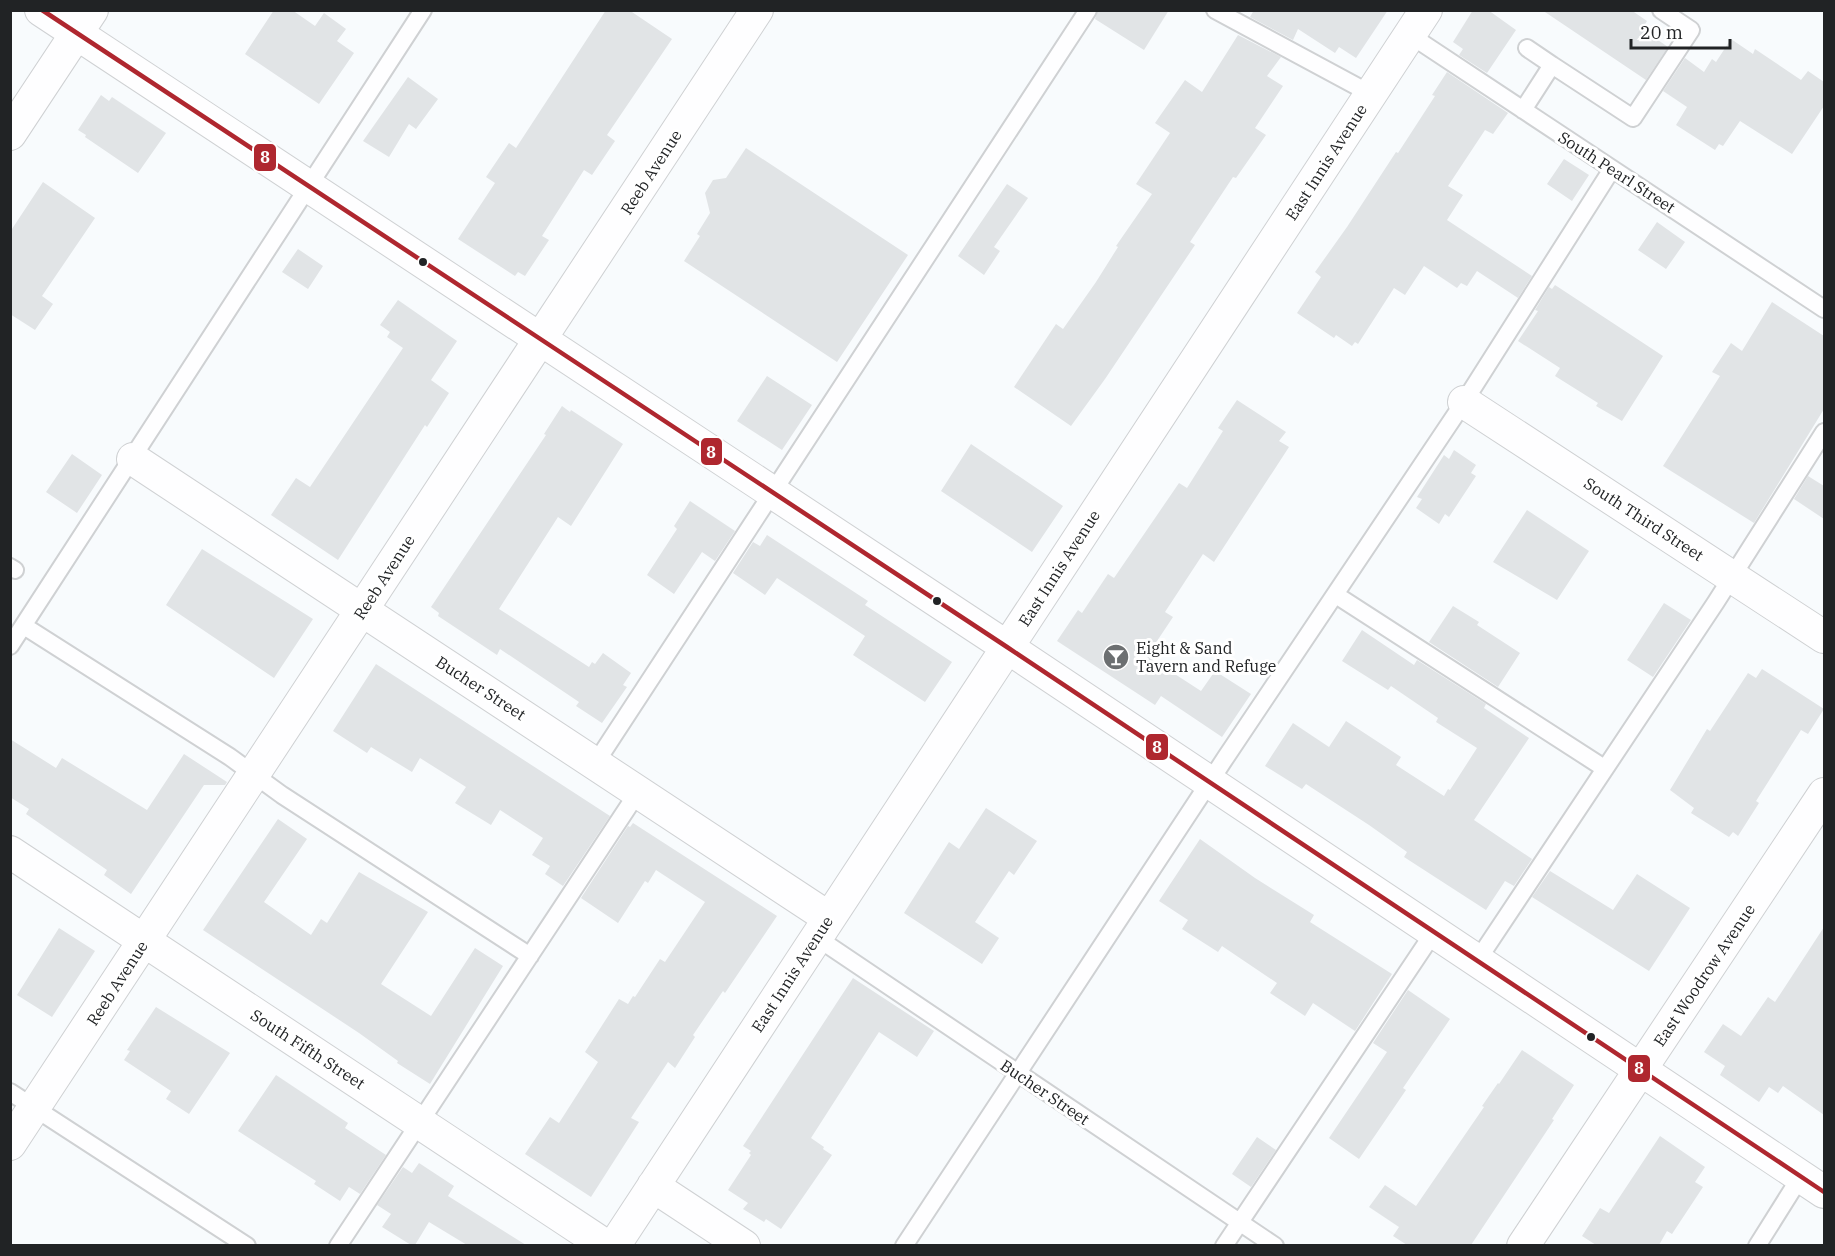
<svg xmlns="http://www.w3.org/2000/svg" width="1835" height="1256" viewBox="0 0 1835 1256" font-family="'IBM Plex Serif',serif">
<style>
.building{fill:#e1e4e6}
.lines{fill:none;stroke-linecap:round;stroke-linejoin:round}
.lane-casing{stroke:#cfd1d3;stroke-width:20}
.street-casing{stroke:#cfd1d3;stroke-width:34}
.lane{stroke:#fefeff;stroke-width:16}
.street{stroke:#fefeff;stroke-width:32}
.bus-1-casing{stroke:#fff;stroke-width:9}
.bus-1{stroke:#af272f;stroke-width:4.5}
.bus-dot{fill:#212325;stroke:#fff;stroke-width:2}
.labels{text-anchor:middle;stroke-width:6;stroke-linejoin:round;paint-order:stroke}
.street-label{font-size:16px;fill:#212325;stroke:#fff}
.poi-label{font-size:16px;fill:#212325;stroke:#fff;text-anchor:start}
.line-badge{stroke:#fff;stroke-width:2}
.badge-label{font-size:16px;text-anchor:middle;font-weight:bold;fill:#fff}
</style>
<rect width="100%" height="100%" fill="#f8fbfd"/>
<!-- building -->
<path class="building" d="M274 10H292L315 26 324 13 346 29 337 41 354 53 319 104 245 54Z
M606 10H629L672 39 607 135 615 141 592 175 584 170 542 236 549 240 525 276 518 272 515 276 458 239 495 183 486 177 509 143 516 148Z
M1098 10H1169L1144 50 1095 19Z
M1254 10H1388L1356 58 1339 47 1335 53 1298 29 1293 40 1250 17Z
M1473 10H1488L1516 30 1487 73 1459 55 1463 49 1453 42Z
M1542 10H1631L1647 21 1642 29 1668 47 1646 80Z
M1238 35 1281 57 1267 76 1283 86 1255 128 1266 135 1236 178 1233 177 1190 242 1195 245 1105 379 1071 426 1014 387 1056 324 1063 329 1096 282 1118 247 1116 246 1152 194 1136 184 1170 133 1155 123 1185 80 1202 92Z
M1731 39 1753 54 1755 49 1801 80 1808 71 1824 82V106L1792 154 1740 121 1723 146 1719 144 1715 150 1676 125 1687 107 1663 91 1685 58 1704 72 1712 59 1716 62Z
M1447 72 1508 113 1493 134 1485 130 1448 186 1463 195 1447 220 1532 276 1518 298 1477 271 1467 286 1461 283 1457 288 1424 266 1405 295 1394 288 1358 344 1355 342 1352 346 1336 335 1334 338 1297 313 1321 277 1315 272 1347 227 1396 152 1398 153 1435 96 1432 95Z
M408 77 438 99 416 129 409 124 389 157 363 141Z
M101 95 109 101 112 97 166 133 138 173 85 137 86 135 78 130Z
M746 148 908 255 837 362 684 261 700 236 697 234 710 213 705 193 713 180 726 178Z
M1564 159 1589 175 1572 201 1547 184Z
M43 182 95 218 42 296 53 304 35 330 10 314V232Z
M1007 184 1028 198 994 247 1000 251 984 275 958 256Z
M1657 222 1685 242 1666 269 1638 250Z
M298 249 323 266 308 289 282 272Z
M1555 285 1663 356 1622 421 1596 406 1598 403 1555 376 1560 368 1518 341 1538 311 1535 310 1549 287 1552 289Z
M398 300 457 341 431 380 449 393 427 427 425 425 338 560 271 515 296 478 310 487 403 348 387 337 390 332 380 325Z
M1772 302 1824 336V409L1754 523 1663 466 1720 376 1712 372 1731 343 1742 351Z
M767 376 812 405 782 450 737 421Z
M1237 400 1286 432 1279 441 1289 447 1214 562 1203 554 1165 612 1173 617 1147 656 1201 691 1215 671 1251 694 1222 737 1161 696 1155 705 1057 641 1078 610 1082 613 1108 574 1114 578 1179 483 1187 488 1223 431 1218 428Z
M562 406 570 412 571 410 623 444 571 526 558 517 499 609 589 667 592 662 595 664 603 653 631 673 623 685 627 687 602 723 576 706 579 702 500 649 497 655 438 616 439 613 431 607 546 435 544 434Z
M971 444 1063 506 1032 552 941 491Z
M1454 450 1476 465 1471 473 1476 476 1449 517 1445 514 1439 524 1416 508 1422 499 1417 497 1444 455 1449 459Z
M72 454 102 475 77 513 46 492Z
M1808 476 1824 486V519L1794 499Z
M690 501 735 531 715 561 702 552 674 594 647 575 677 529 674 526Z
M1527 510 1589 551 1557 600 1493 562Z
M767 535 868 601 865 605 952 662 925 702 853 655 865 636 777 578 765 595 733 573 753 542 760 546Z
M202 549 313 619 274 678 166 605Z
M1664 603 1691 620 1653 677 1627 660Z
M1453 606 1479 622 1477 625 1520 653 1498 687 1429 642Z
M1362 630 1414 665 1417 660 1486 704 1484 708 1529 738 1474 820 1532 859 1514 886 1505 881 1486 910 1404 857 1407 852 1369 825 1306 784 1302 789 1265 766 1293 723 1329 747 1346 721 1401 757 1396 765 1444 796 1448 789 1450 790 1477 748 1436 722 1438 718 1391 686 1388 690 1342 661Z
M376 664 610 816 563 886 545 874 550 866 532 855 543 838 500 810 491 825 455 803 466 787 420 758 412 772 371 747 367 753 333 731Z
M1762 669 1824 709 1808 734 1801 730 1756 801 1759 803 1738 836 1733 832 1729 837 1691 813 1694 808 1670 790 1707 729 1710 731 1748 673 1756 678Z
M10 739 56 768 62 758 147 810 184 754 227 782 225 785H204L131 894 104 875 107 870 26 814 29 809 10 797Z
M986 808 1037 841 1014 875 1009 871 975 922 999 938 982 964 904 913 949 842 959 849Z
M278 819 307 839 264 902 311 935 321 919 327 923 359 872 428 912 381 984 431 1016 475 948 503 966 430 1084 397 1063 398 1061 359 1033 203 930Z
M633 823 777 916 725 993 723 991 693 1035 695 1037 675 1068 668 1062 631 1118 639 1122 591 1197 525 1154 550 1117 559 1123 598 1062 585 1052 619 999 628 1004 633 996 635 997 660 959 665 962 705 902 656 870 648 883 645 881 618 923 581 898 628 826 630 827Z
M1200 839 1255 878 1314 915 1310 922 1392 974 1355 1031 1313 1003 1305 1016 1270 993 1277 983 1222 946 1218 952 1182 929 1188 920 1159 901Z
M1550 871 1613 910 1637 874 1690 908 1649 971 1532 897Z
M1824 927V1115L1783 1086 1778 1093 1769 1087 1759 1102 1720 1075 1725 1066 1704 1052 1723 1024 1741 1036 1768 997 1775 1002Z
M59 928 95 951 52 1017 17 995Z
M853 978 934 1031 917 1057 879 1032 811 1138 824 1147 823 1149 832 1155 781 1229 766 1219 764 1222 743 1209 748 1203 728 1190 751 1155 749 1153 751 1151 743 1146Z
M1408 990 1450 1019 1403 1088 1406 1090 1359 1159 1329 1138 1387 1052 1373 1043Z
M156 1007 230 1053 189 1114 166 1099 171 1091 124 1060 130 1051 127 1050Z
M1522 1050 1574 1085 1552 1119 1554 1120 1471 1245H1407L1393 1236 1399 1227 1369 1207 1385 1185 1416 1206 1484 1107 1482 1106 1498 1083 1499 1084Z
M276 1075 348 1123 345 1128 386 1155 360 1194 349 1187 340 1201 314 1184 316 1181 238 1131Z
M1660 1136 1705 1167 1695 1182 1703 1187 1672 1234 1667 1231 1659 1245H1596L1582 1236 1600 1208 1609 1213Z
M1257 1137 1276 1150 1251 1187 1232 1174Z
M419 1163 454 1186 448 1196 526 1245H467L429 1222 415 1245H411L382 1227 391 1214 377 1205 403 1167 412 1173Z"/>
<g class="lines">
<defs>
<path id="lane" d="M1215 10 1371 94
M1410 35 1824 309
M1552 65 1633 118 1691 30 1661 10
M1523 110 1552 65 1527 48
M10 567 15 570
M1336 595 1604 768
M24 626 230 757 282 795 530 956
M10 646 423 10
M595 764 1088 10
M816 937 1275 1246
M1477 961 1716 602 1824 432
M10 1092 247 1246
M338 1246 638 792
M904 1246 1226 757 1464 402 1612 169
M1224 1246 1434 932
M1757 1246 1801 1176"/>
<path id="street" d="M41 10 1007 647 1824 1192
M10 134 92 10
M1464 402 1824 637
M133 459 829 918
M10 852 606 1246
M10 1144 757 10
M653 1186 744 1246
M614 1246 1426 10
M1523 1246 1824 794"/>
</defs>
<!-- lane casing -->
<use href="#lane" class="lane-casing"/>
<!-- street casing -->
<use href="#street" class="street-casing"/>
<!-- lane -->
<use href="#lane" class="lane"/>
<!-- street -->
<use href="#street" class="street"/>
<defs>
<path id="bus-1" d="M42 10 1007 647 1824 1192"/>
</defs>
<!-- bus-1 casing -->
<use href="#bus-1" class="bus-1-casing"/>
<!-- bus-1 -->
<use href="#bus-1" class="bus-1"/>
</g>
<!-- icons -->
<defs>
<symbol id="bar-disc" viewBox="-11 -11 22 22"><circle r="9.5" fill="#6c6f71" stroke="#fff"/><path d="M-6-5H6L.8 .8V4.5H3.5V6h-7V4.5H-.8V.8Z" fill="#fff"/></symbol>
</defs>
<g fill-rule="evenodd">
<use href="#bar-disc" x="1101" y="642" width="30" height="30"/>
</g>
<!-- markers -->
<g class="bus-dot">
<circle cx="423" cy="262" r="5"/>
<circle cx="937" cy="601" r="5"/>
<circle cx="1591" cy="1037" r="5"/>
</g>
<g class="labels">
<!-- street labels -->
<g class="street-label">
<text transform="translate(1326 162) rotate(-57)" y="6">East Innis Avenue</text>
<text transform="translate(651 172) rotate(-57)" y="6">Reeb Avenue</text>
<text transform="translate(1617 172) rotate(33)" y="6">South Pearl Street</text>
<text transform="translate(1644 519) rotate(33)" y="6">South Third Street</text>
<text transform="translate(1059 568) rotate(-57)" y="6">East Innis Avenue</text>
<text transform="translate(384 577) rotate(-57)" y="6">Reeb Avenue</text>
<text transform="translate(481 688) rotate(33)" y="6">Bucher Street</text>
<text transform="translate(792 974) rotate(-57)" y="6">East Innis Avenue</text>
<text transform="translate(1704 975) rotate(-56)" y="6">East Woodrow Avenue</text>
<text transform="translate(117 983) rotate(-57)" y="6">Reeb Avenue</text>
<text transform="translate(308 1049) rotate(33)" y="6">South Fifth Street</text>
<text transform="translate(1045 1092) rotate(34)" y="6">Bucher Street</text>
</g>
<!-- poi labels -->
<g class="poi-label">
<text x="1136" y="654">Eight &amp; Sand<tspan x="1136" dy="18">Tavern and Refuge</tspan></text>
</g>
</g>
<g class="line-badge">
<rect x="253" y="143" width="24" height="29" rx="6" fill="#af272f"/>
<rect x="700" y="437" width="23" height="29" rx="6" fill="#af272f"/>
<rect x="1145" y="733" width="24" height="28" rx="6" fill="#af272f"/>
<rect x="1627" y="1054" width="24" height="29" rx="6" fill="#af272f"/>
</g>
<g class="badge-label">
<text x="265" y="163">8</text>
<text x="711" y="458">8</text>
<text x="1157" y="753">8</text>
<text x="1639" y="1074">8</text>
</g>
<!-- border -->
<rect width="1835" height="1256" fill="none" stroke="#212325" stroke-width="24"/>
<!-- scale -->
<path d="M1631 39v9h99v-9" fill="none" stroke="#212325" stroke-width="3"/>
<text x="1640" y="39" font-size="18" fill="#212325" stroke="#ffffff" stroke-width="4.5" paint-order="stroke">20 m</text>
</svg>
